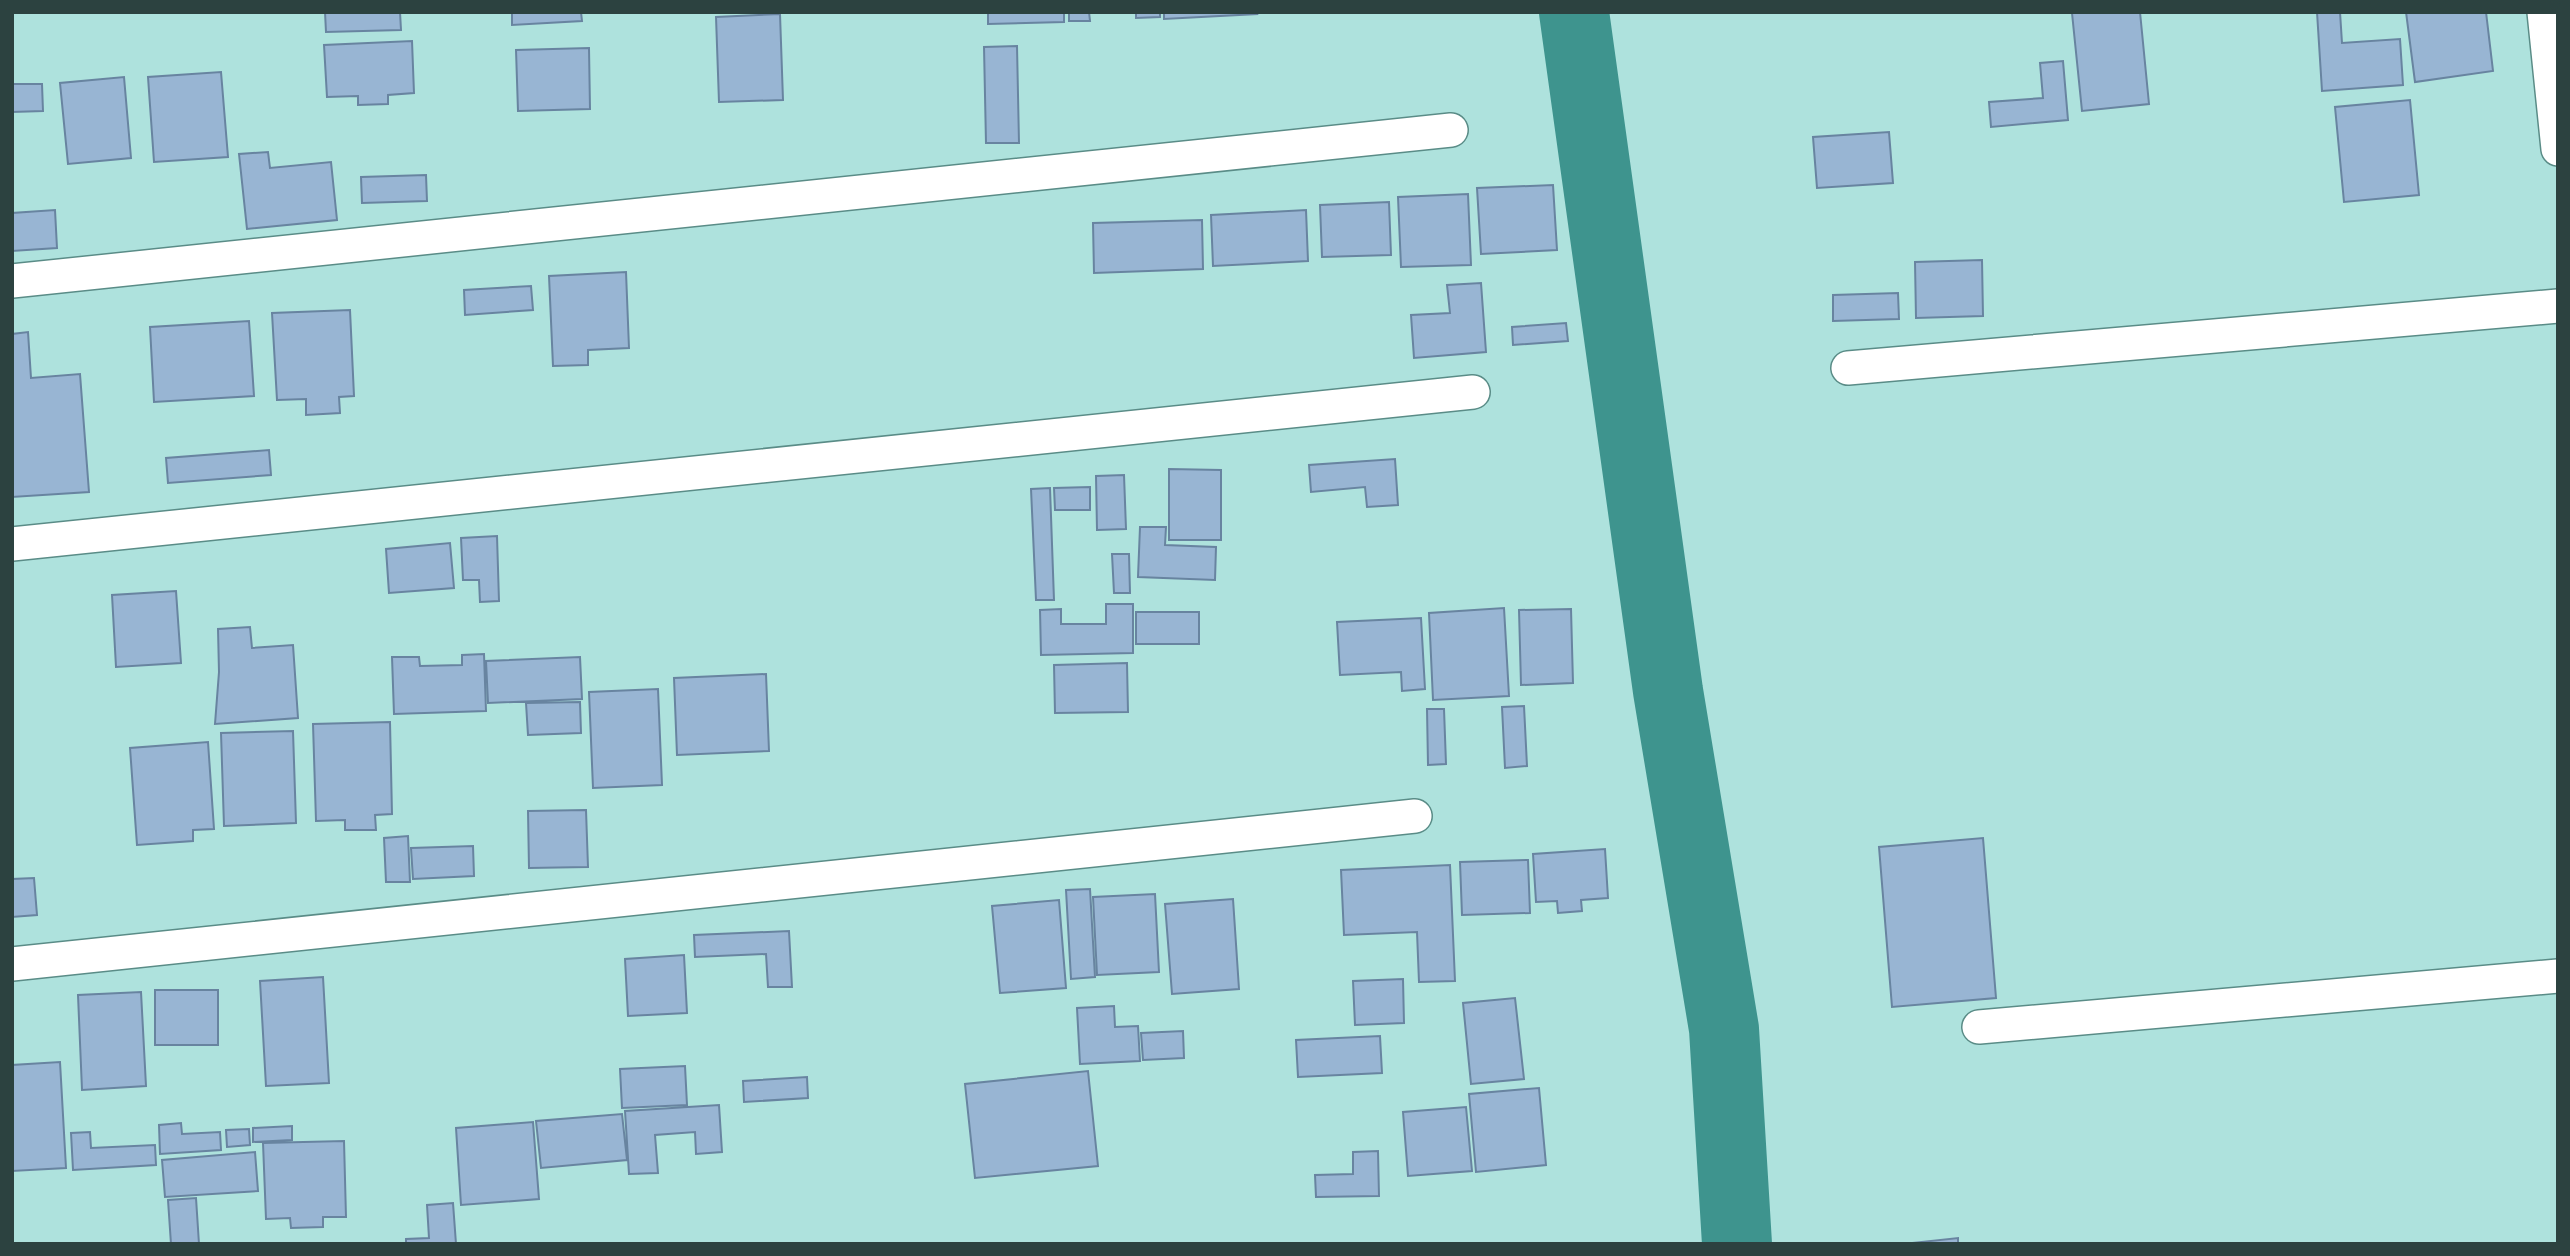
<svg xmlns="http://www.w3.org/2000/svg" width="2570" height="1256" viewBox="0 0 2570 1256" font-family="Inter,sans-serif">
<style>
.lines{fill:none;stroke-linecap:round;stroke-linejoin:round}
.river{stroke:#3e948e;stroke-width:70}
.building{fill:#98b5d3;stroke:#6884a0;stroke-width:2}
.street-casing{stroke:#5a8c87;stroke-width:36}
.street{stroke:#fff;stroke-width:33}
</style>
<rect width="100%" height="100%" fill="#aee2dd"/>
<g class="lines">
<!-- river -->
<path class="river" d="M1574 12 1668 691 1724 1029 1737 1244"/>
</g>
<!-- building -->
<path class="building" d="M325 12H400L401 30 326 32Z
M512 12H581L582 21 512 25Z
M988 12H1064V22L988 24Z
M1069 12H1089L1090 21H1069Z
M1136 12H1160V17L1136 18Z
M1164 12H1256L1257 14 1164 19Z
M2140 12 2149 104 2082 111 2072 13Z
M2317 12H2340L2342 43 2400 39 2403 85 2322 91Z
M2406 12H2486L2493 71 2415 82Z
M780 14 783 100 719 102 716 17Z
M412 41 414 93 388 95V104L358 105V96L327 97 324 45Z
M1017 46 1019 143H986L984 47Z
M589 48 590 109 518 111 516 50Z
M2063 61 2068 120 1991 127 1989 102 2043 98 2040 63Z
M221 72 228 157 154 162 148 77Z
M124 77 131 158 68 164 60 83Z
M12 84H42L43 111 12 112Z
M2410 100 2419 195 2344 202 2335 107Z
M1889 132 1893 183 1817 188 1813 137Z
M268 152 270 168 331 162 337 220 247 229 239 154Z
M426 175 427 201 362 203 361 177Z
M1553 185 1557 250 1481 254 1477 188Z
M1468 194 1471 265 1401 267 1398 197Z
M1389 202 1391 255 1322 257 1320 205Z
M55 210 57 248 12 251V213Z
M1306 210 1308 261 1213 266 1211 215Z
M1202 220 1203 269 1094 273 1093 223Z
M1982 260 1983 316 1916 318 1915 262Z
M626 272 629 348 588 350V365L553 366 549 276Z
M1481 283 1486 352 1414 358 1411 315 1450 313 1447 285Z
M531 286 533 310 465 315 464 290Z
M1898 293 1899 319 1833 321V295Z
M350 310 354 396 339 397 340 413 306 415V399L277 400 272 313Z
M249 321 254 396 154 402 150 327Z
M1566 323 1568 341 1513 345 1512 327Z
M28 332 31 378 80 374 89 492 12 497V334Z
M269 450 271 475 168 483 166 458Z
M1395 459 1398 505 1367 507 1365 487 1311 492 1309 465Z
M1169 469 1221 470V540H1169Z
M1124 475 1126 529 1097 530 1096 476Z
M1090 487V510H1055L1054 488Z
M1050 488 1054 600H1036L1031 489Z
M1140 527H1166L1165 545 1216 547 1215 580 1138 577Z
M497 536 499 601 480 602 479 580H463L461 538Z
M450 543 454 588 389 593 386 549Z
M1112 554H1129L1130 593H1114Z
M176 591 181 663 116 667 112 595Z
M1106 604H1133V653L1041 655 1040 610 1061 609V624H1106Z
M1504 608 1509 696 1433 700 1429 613Z
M1571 609 1573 683 1521 685 1519 610Z
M1136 612H1199V644H1136Z
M1421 618 1425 689 1402 691 1401 672 1340 675 1337 622Z
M250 627 252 648 293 645 298 718 215 724 219 672 218 629Z
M484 654 486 711 394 714 392 657H419L420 666 462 665V655Z
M580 657 582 699 488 703 486 661Z
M1127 663 1128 712 1055 713 1054 665Z
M766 674 769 751 677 755 674 678Z
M658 689 662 785 593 788 589 692Z
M580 702 581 733 528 735 526 703Z
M1524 706 1527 766 1505 768 1502 707Z
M1427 709H1444L1446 764 1428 765Z
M390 722 392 814 375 815 376 830H345V820L316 821 313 724Z
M293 731 296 823 224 826 221 733Z
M208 742 214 829 193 830V841L137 845 130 748Z
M586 810 588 867 529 868 528 811Z
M408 836 410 882H386L384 838Z
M1983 838 1996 998 1892 1007 1879 847Z
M473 846 474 876 413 879 411 848Z
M1605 849 1608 898 1581 900 1582 911 1558 913 1557 901 1536 902 1533 854Z
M1528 860 1530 913 1462 915 1460 862Z
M1450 865 1455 981 1419 982 1417 932 1344 935 1341 870Z
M34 878 37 915 12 917V879Z
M1090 889 1095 977 1071 979 1066 890Z
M1155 894 1159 972 1097 975 1093 897Z
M1233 899 1239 989 1172 994 1165 904Z
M1059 900 1066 988 1000 993 992 906Z
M789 931 792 987H768L766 954 695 957 694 935Z
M684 955 687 1013 628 1016 625 959Z
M323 977 329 1083 266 1086 260 981Z
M1403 979 1404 1023 1355 1025 1353 981Z
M155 990H218V1045H155Z
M141 992 146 1086 82 1090 78 995Z
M1515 998 1524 1079 1471 1084 1463 1003Z
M1114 1006 1115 1027 1138 1026 1140 1061 1080 1064 1077 1008Z
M1183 1031 1184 1058 1143 1060 1141 1033Z
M1380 1036 1382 1073 1298 1077 1296 1040Z
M60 1062 66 1168 12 1171V1065Z
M685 1066 687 1105 622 1108 620 1069Z
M1088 1071 1098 1166 975 1178 965 1084Z
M807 1077 808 1098 744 1102 743 1081Z
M1539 1088 1546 1165 1476 1172 1469 1094Z
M719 1105 722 1152 696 1154 695 1132 655 1135 658 1173 629 1174 625 1111Z
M1466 1107 1472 1171 1408 1176 1403 1112Z
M622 1114 627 1160 541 1168 536 1121Z
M533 1122 539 1199 461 1205 456 1128Z
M181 1123 182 1134 220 1132 221 1150 160 1154 159 1125Z
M292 1126V1140L253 1142V1128Z
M249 1129 250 1145 227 1147 226 1130Z
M90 1132 91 1148 155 1145 156 1165 73 1170 71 1133Z
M344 1141 346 1217H323V1227L291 1228 290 1218 266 1219 263 1143Z
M1378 1151 1379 1196 1316 1197 1315 1175 1353 1174V1152Z
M255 1152 258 1191 165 1197 162 1160Z
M196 1198 199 1244H171L168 1200Z
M453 1203 456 1244H406V1239L429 1238 427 1205Z
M1958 1238V1244H1903Z"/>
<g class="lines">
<defs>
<path id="street" d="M2544 12 2558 149
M12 281 1451 130
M1848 368 2558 306
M12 544 1473 392
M12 964 1415 816
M1979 1027 2558 976"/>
</defs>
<!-- street casing -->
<use href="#street" class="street-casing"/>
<!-- street -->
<use href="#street" class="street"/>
</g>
<!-- border -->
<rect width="2570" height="1256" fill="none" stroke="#2c4240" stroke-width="28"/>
</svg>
